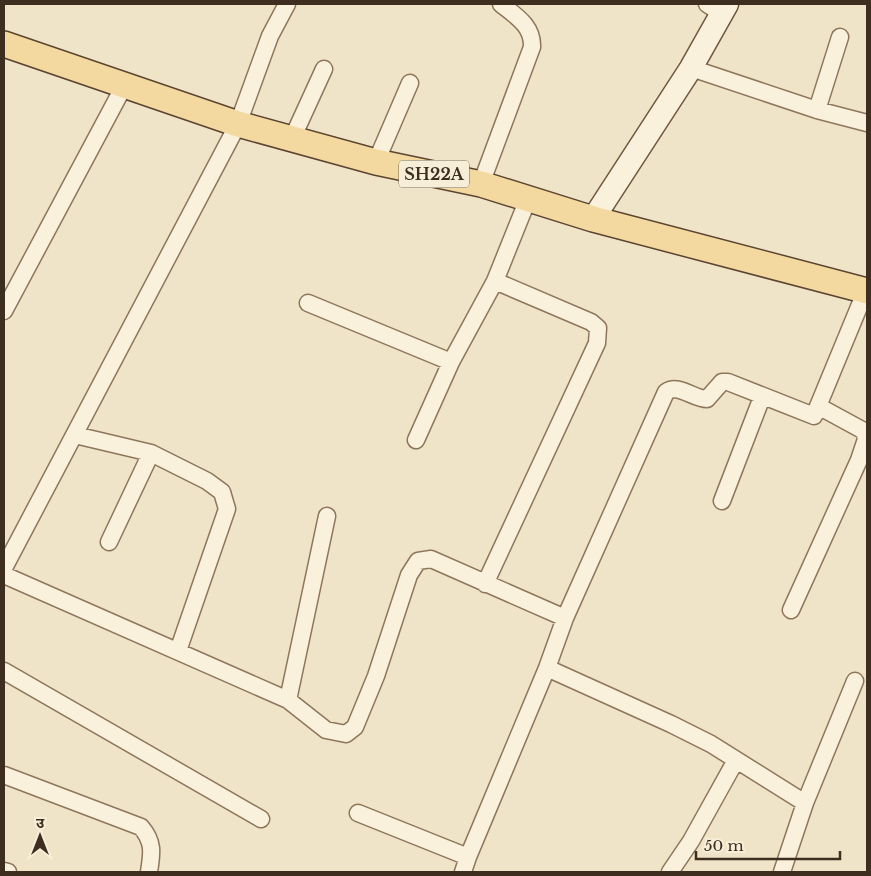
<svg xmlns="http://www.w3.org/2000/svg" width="871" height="876" viewBox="0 0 871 876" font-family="'Libre Baskerville','Noto Sans Devanagari',serif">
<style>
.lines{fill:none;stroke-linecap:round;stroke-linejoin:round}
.street-casing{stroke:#8d765c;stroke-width:19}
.secondary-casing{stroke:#6f573f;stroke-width:25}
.primary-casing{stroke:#5b4430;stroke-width:28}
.street{stroke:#faf1dc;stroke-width:16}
.secondary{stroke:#faf1dc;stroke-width:22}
.primary{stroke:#f3d9a0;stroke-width:25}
.labels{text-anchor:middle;stroke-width:4;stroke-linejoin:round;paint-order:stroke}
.shield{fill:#f7eed8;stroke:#756857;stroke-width:1}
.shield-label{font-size:16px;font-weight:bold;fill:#3d2e20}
</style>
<rect width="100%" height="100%" fill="#f0e4c8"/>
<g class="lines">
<defs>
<path id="street" d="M707 4 721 13
M691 68 817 110 867 123
M817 110 840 37
M292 139 324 69
M376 162 410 83
M481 184 532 47C533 26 516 16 501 4
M308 303 451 362
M4 311 124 86
M75 435 151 453 207 481 222 492 227 509 178 651
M416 440 451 362 495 281 528 199
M722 501 762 397
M109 542 151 453
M4 568 238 124 270 36 287 4
M4 575 288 700 326 730 346 734 355 727 376 676 409 575 418 561 431 559 565 618
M485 584 597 343 598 328 591 322 495 281
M791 610 859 460 866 439 864 431 818 406
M547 668 671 724 711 744 805 803
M4 671 261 819
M288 700 327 516
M4 775 141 827C154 842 152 853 149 872
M358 813 468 857 547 668 565 618 666 392C679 383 693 399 707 399L722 382H728L814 416 866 290
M4 871 8 872
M463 872 468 857
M670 872 691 841 736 760
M782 872 805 803 855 681"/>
<path id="secondary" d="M593 219 691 68 727 4"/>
<path id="primary" d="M4 44 238 124 376 162 481 184 593 219 867 291"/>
</defs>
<!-- street casing -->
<use href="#street" class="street-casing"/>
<!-- secondary casing -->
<use href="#secondary" class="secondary-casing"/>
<!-- primary casing -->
<use href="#primary" class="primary-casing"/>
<!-- street -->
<use href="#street" class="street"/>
<!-- secondary -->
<use href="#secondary" class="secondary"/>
<!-- primary -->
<use href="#primary" class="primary"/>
</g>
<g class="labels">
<!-- shield labels -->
<rect class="shield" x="399" y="160.5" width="70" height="27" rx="4"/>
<g class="shield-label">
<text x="434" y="180">SH22A</text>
</g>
</g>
<!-- border -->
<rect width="871" height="876" fill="none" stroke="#3d2e20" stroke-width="10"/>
<!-- north arrow -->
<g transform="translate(40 836)" stroke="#f7eed8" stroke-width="4" paint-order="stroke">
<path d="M0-4L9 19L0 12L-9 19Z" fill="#3d2e20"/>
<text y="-8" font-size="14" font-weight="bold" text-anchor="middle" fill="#3d2e20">उ</text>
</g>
<!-- scale -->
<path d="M696 851v8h144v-8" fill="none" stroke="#3d2e20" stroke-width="2.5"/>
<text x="704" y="851" font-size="15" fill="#3d2e20" stroke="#f7eed8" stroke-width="4" paint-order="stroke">50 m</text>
</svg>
